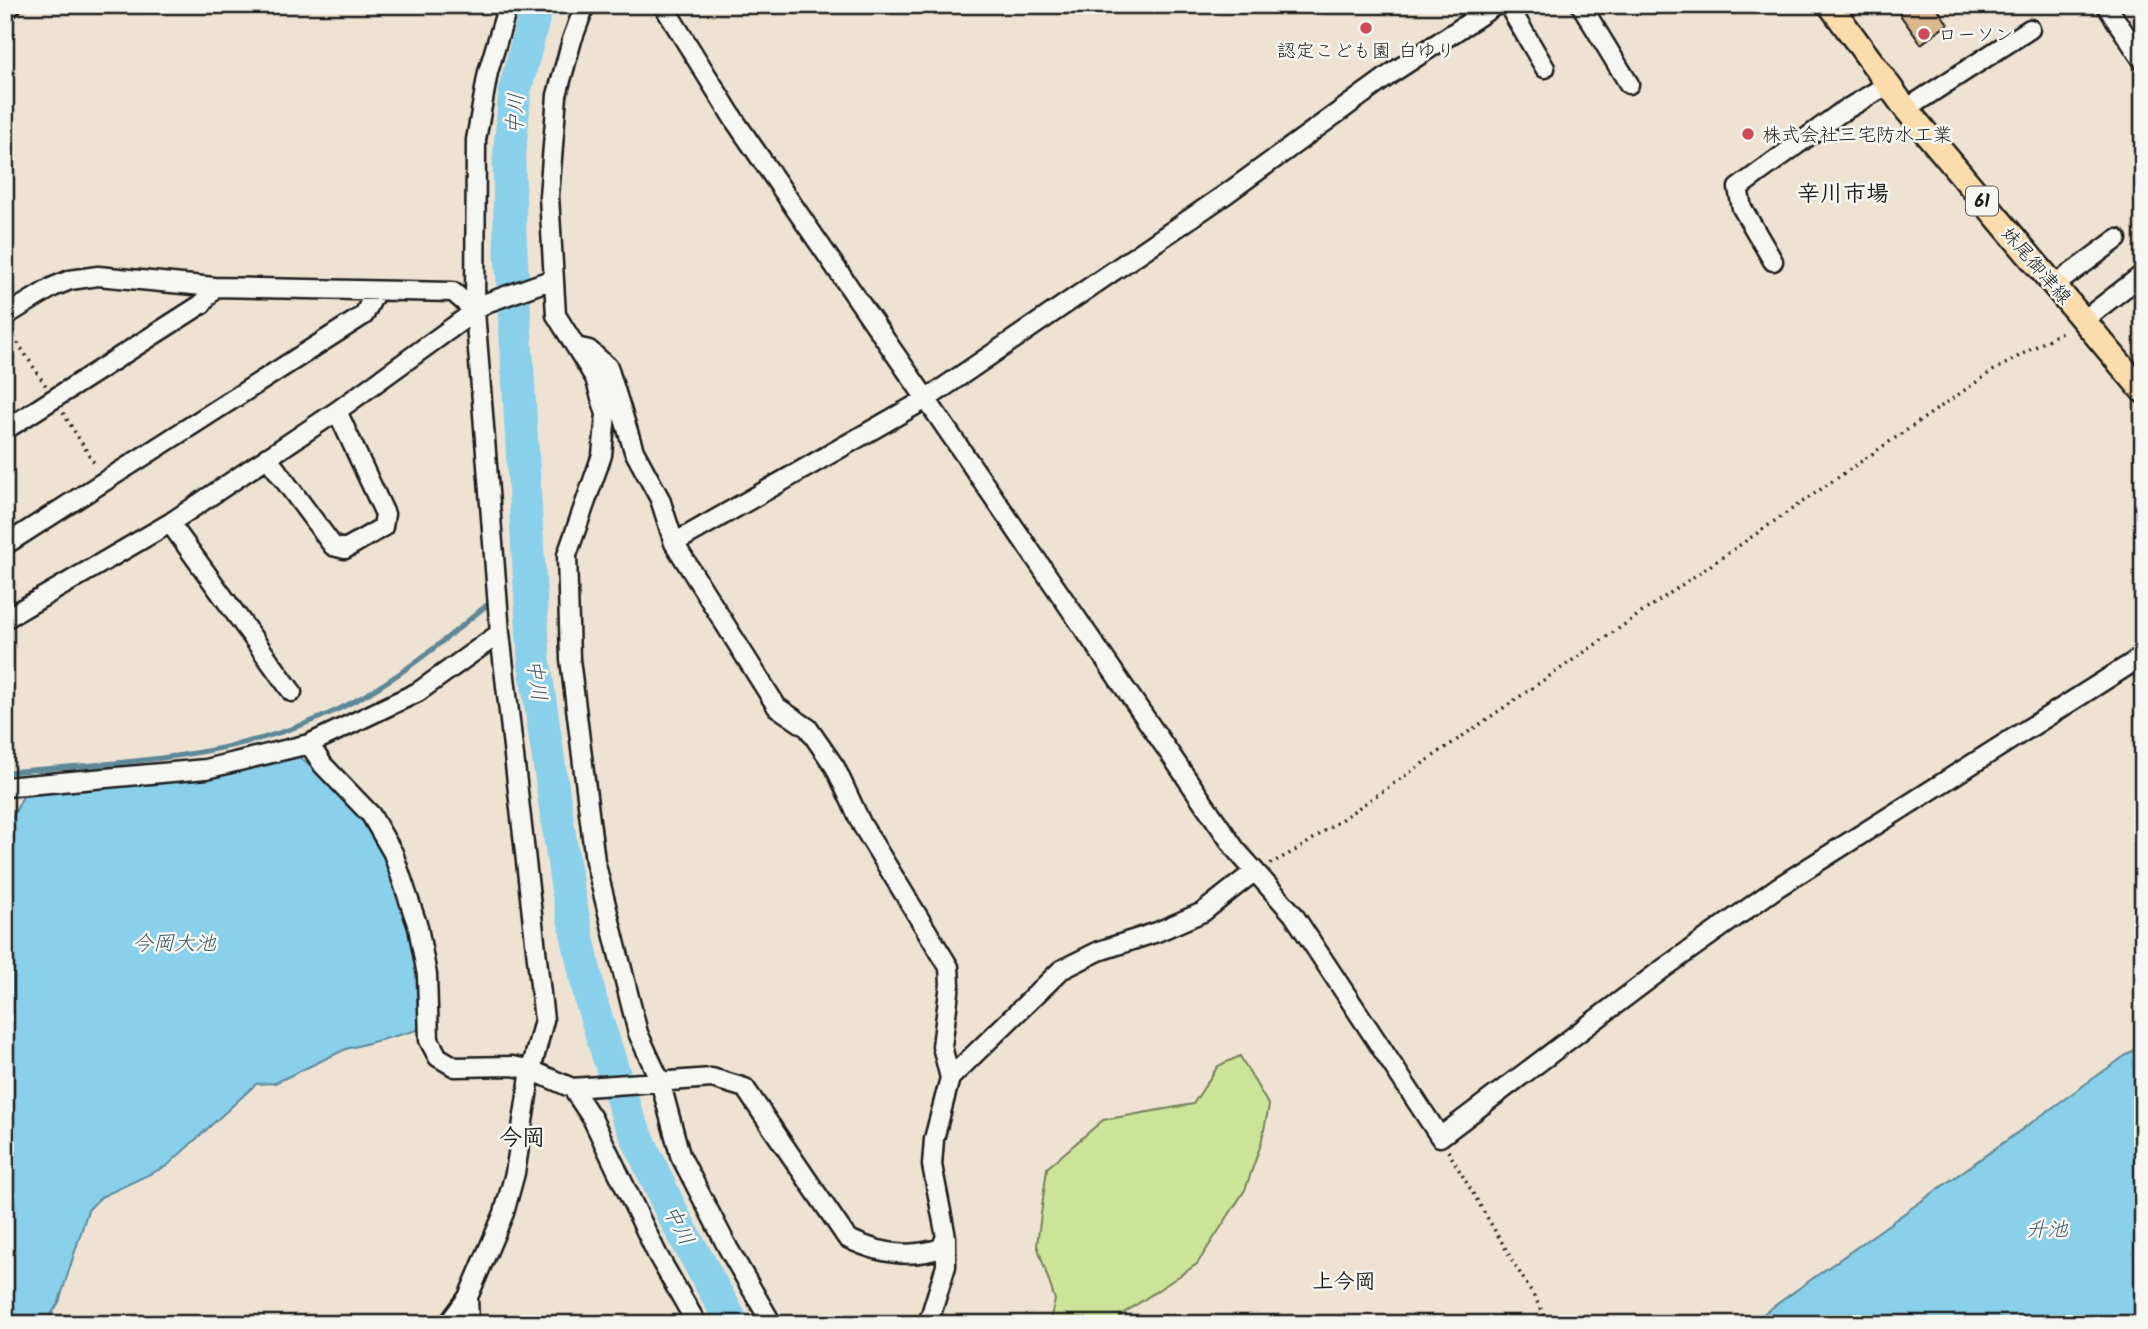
<svg xmlns="http://www.w3.org/2000/svg" width="2148" height="1329" viewBox="0 0 2148 1329" font-family="Kalam,'Klee One',sans-serif">
<style>
.green{fill:#cde398;stroke:#74805a;stroke-width:2}
.water{fill:#89d0ea;stroke:#5d8898;stroke-width:2}
.lines{fill:none;stroke-linecap:round;stroke-linejoin:round}
.stream{stroke:#5d8898;stroke-width:5}
.river{stroke:#89d0ea;stroke-width:33}
.building{fill:#dab88c;stroke:#1c1c1c;stroke-width:2}
.minor-casing{stroke:#1c1c1c;stroke-width:23}
.major-casing{stroke:#1c1c1c;stroke-width:28}
.path{stroke:#1c1c1c;stroke-width:3.5;stroke-dasharray:2 5;stroke-linecap:butt}
.minor{stroke:#f6f6f2;stroke-width:18}
.major{stroke:#fbddab;stroke-width:23}
.poi-dot{fill:#d1495b;stroke:#f6f6f2;stroke-width:2.5}
.labels{text-anchor:middle;stroke-width:5;stroke-linejoin:round;paint-order:stroke}
.shield{fill:#f6f6f2;stroke:#5d5d5c;stroke-width:2}
.shield-label{font-size:18px;font-weight:bold;fill:#1c1c1c}
.poi-label{font-size:19px;fill:#1c1c1c;stroke:#f6f6f2;text-anchor:start}
.street-label{font-size:19px;fill:#1c1c1c;stroke:#f6f6f2}
.water-label{font-size:21px;font-style:italic;fill:#425b64;stroke:#f6f6f2}
.neighbourhood-label{font-size:21px;font-weight:bold;fill:#1c1c1c;stroke:#f6f6f2}
.quarter-label{font-size:23px;font-weight:bold;fill:#1c1c1c;stroke:#f6f6f2}
</style>
<rect width="100%" height="100%" fill="#eee3d3"/>
<filter id="ink" filterUnits="userSpaceOnUse"><feTurbulence type="fractalNoise" baseFrequency=".0143" numOctaves="2"/><feDisplacementMap in="SourceGraphic" scale="14" xChannelSelector="R" yChannelSelector="G"/><feConvolveMatrix kernelMatrix="1 2 1 2 8 2 1 2 1" color-interpolation-filters="sRGB"/></filter>
<g filter="url(#ink)">
<!-- green -->
<path class="green" d="M1240 1056 1269 1106 1261 1144 1245 1190 1197 1264 1121 1315 1117 1324H1049L1055 1300 1037 1245 1047 1168 1103 1120 1193 1104 1218 1066Z"/>
<!-- water -->
<path class="water" d="M297 755 325 777 381 843 419 959 421 994 418 1030 346 1049 275 1083 256 1084 167 1166 101 1197 88 1210 59 1302 45 1324H5V1113L13 975 5 933V832L26 790Z
M2143 1043V1324H1749Z"/>
<g class="lines">
<!-- stream -->
<path class="stream" d="M516 581 529 572
M5 772C138 761 269 759 385 683 421 660 454 632 487 605"/>
<!-- river -->
<path class="river" d="M537 5 515 90 509 162 510 233 534 659 567 887 591 1001 627 1115 674 1217 733 1324"/>
</g>
<!-- building -->
<path class="building" d="M1893 5H1935L1948 24 1921 44Z"/>
<g class="lines">
<defs>
<path id="minor" d="M585 5 572 40 557 95 549 196 556 315 595 378 606 414 602 455 567 555 570 659 595 861 638 1033 660 1081 680 1155 728 1248 772 1324
M663 5 735 121 1236 850 1293 914 1440 1137 1660 971 1778 887 2143 656
M1508 5 1545 68
M1581 5 1629 84
M2106 5 2143 61
M5 12 12 5
M1906 109 2030 29
M1773 261 1742 208 1738 188 1840 113 1887 85
M2055 285 2117 239
M5 316 53 287 70 280 98 276 214 287 453 292 475 311
M2085 319 2143 274
M576 347 589 350 608 367 634 451 660 499 674 543 777 707 808 728 835 767 862 825 949 967 950 984 942 1046 950 1078
M5 430 202 304 214 287
M267 457 333 546 345 549 383 527 385 514 337 411
M170 523 292 692
M674 543 928 398 1226 194 1395 71 1496 5
M5 545 364 315 376 291
M5 619 170 523 337 411 486 303 553 279
M309 744 323 765 371 815 393 853 418 927 427 975 429 1040 438 1057 455 1067 513 1066 531 1070 572 1088 712 1078 745 1088 847 1238C877 1253 909 1259 941 1248L946 1237 932 1165 934 1139 950 1078 1061 970 1099 951 1157 932 1203 912 1255 871
M5 787 206 769 309 744 418 692 500 633
M572 1088 592 1118 657 1254 697 1324
M448 1324 468 1297
M469 1324 468 1297 504 1213 515 1173 531 1070 544 1020 500 633 475 311 476 140 488 72 508 5
M928 1324 946 1266V1237"/>
<path id="major" d="M1830 5 1906 109 2143 391"/>
</defs>
<!-- minor casing -->
<use href="#minor" class="minor-casing"/>
<!-- major casing -->
<use href="#major" class="major-casing"/>
<!-- path -->
<path class="path" d="M10 331 46 386
M63 413 96 466
M1270 864 1300 848 1991 372 2065 330
M1448 1151 1550 1324"/>
<!-- minor -->
<use href="#minor" class="minor"/>
<!-- major -->
<use href="#major" class="major"/>
</g>
</g>
<!-- markers -->
<g class="poi-dot">
<circle cx="1366" cy="28" r="7"/>
<circle cx="1924" cy="34" r="7"/>
<circle cx="1748" cy="134" r="7"/>
</g>
<g class="labels">
<!-- shield labels -->
<rect class="shield" x="1966" y="186.5" width="32" height="29" rx="5"/>
<g class="shield-label">
<text x="1982" y="207">61</text>
</g>
<!-- poi labels -->
<g class="poi-label">
<text x="1938" y="41">ローソン</text>
<text x="1366" y="57" text-anchor="middle">認定こども園 白ゆり</text>
<text x="1762" y="141">株式会社三宅防水工業</text>
</g>
<!-- street labels -->
<g class="street-label">
<text transform="translate(2037 265) rotate(49)" y="7">妹尾御津線</text>
</g>
<!-- water labels -->
<g class="water-label">
<text transform="translate(515 114) rotate(-87)" y="7">中川</text>
<text transform="translate(537 680) rotate(82)" y="7">中川</text>
<text x="174" y="950">今岡大池</text>
<text transform="translate(679 1225) rotate(63)" y="7">中川</text>
<text x="2047" y="1236">升池</text>
</g>
<!-- neighbourhood labels -->
<g class="neighbourhood-label">
<text x="1344" y="1288">上今岡</text>
</g>
<!-- quarter labels -->
<g class="quarter-label">
<text x="1843" y="201">辛川市場</text>
<text x="522" y="1145">今岡</text>
</g>
</g>
<!-- margin -->
<rect width="2148" height="1329" fill="none" stroke="#f6f6f2" stroke-width="28"/>
<rect x="14" y="14" width="2120" height="1301" fill="none" stroke="#1c1c1c" stroke-width="2.5" filter="url(#ink)"/>
</svg>
